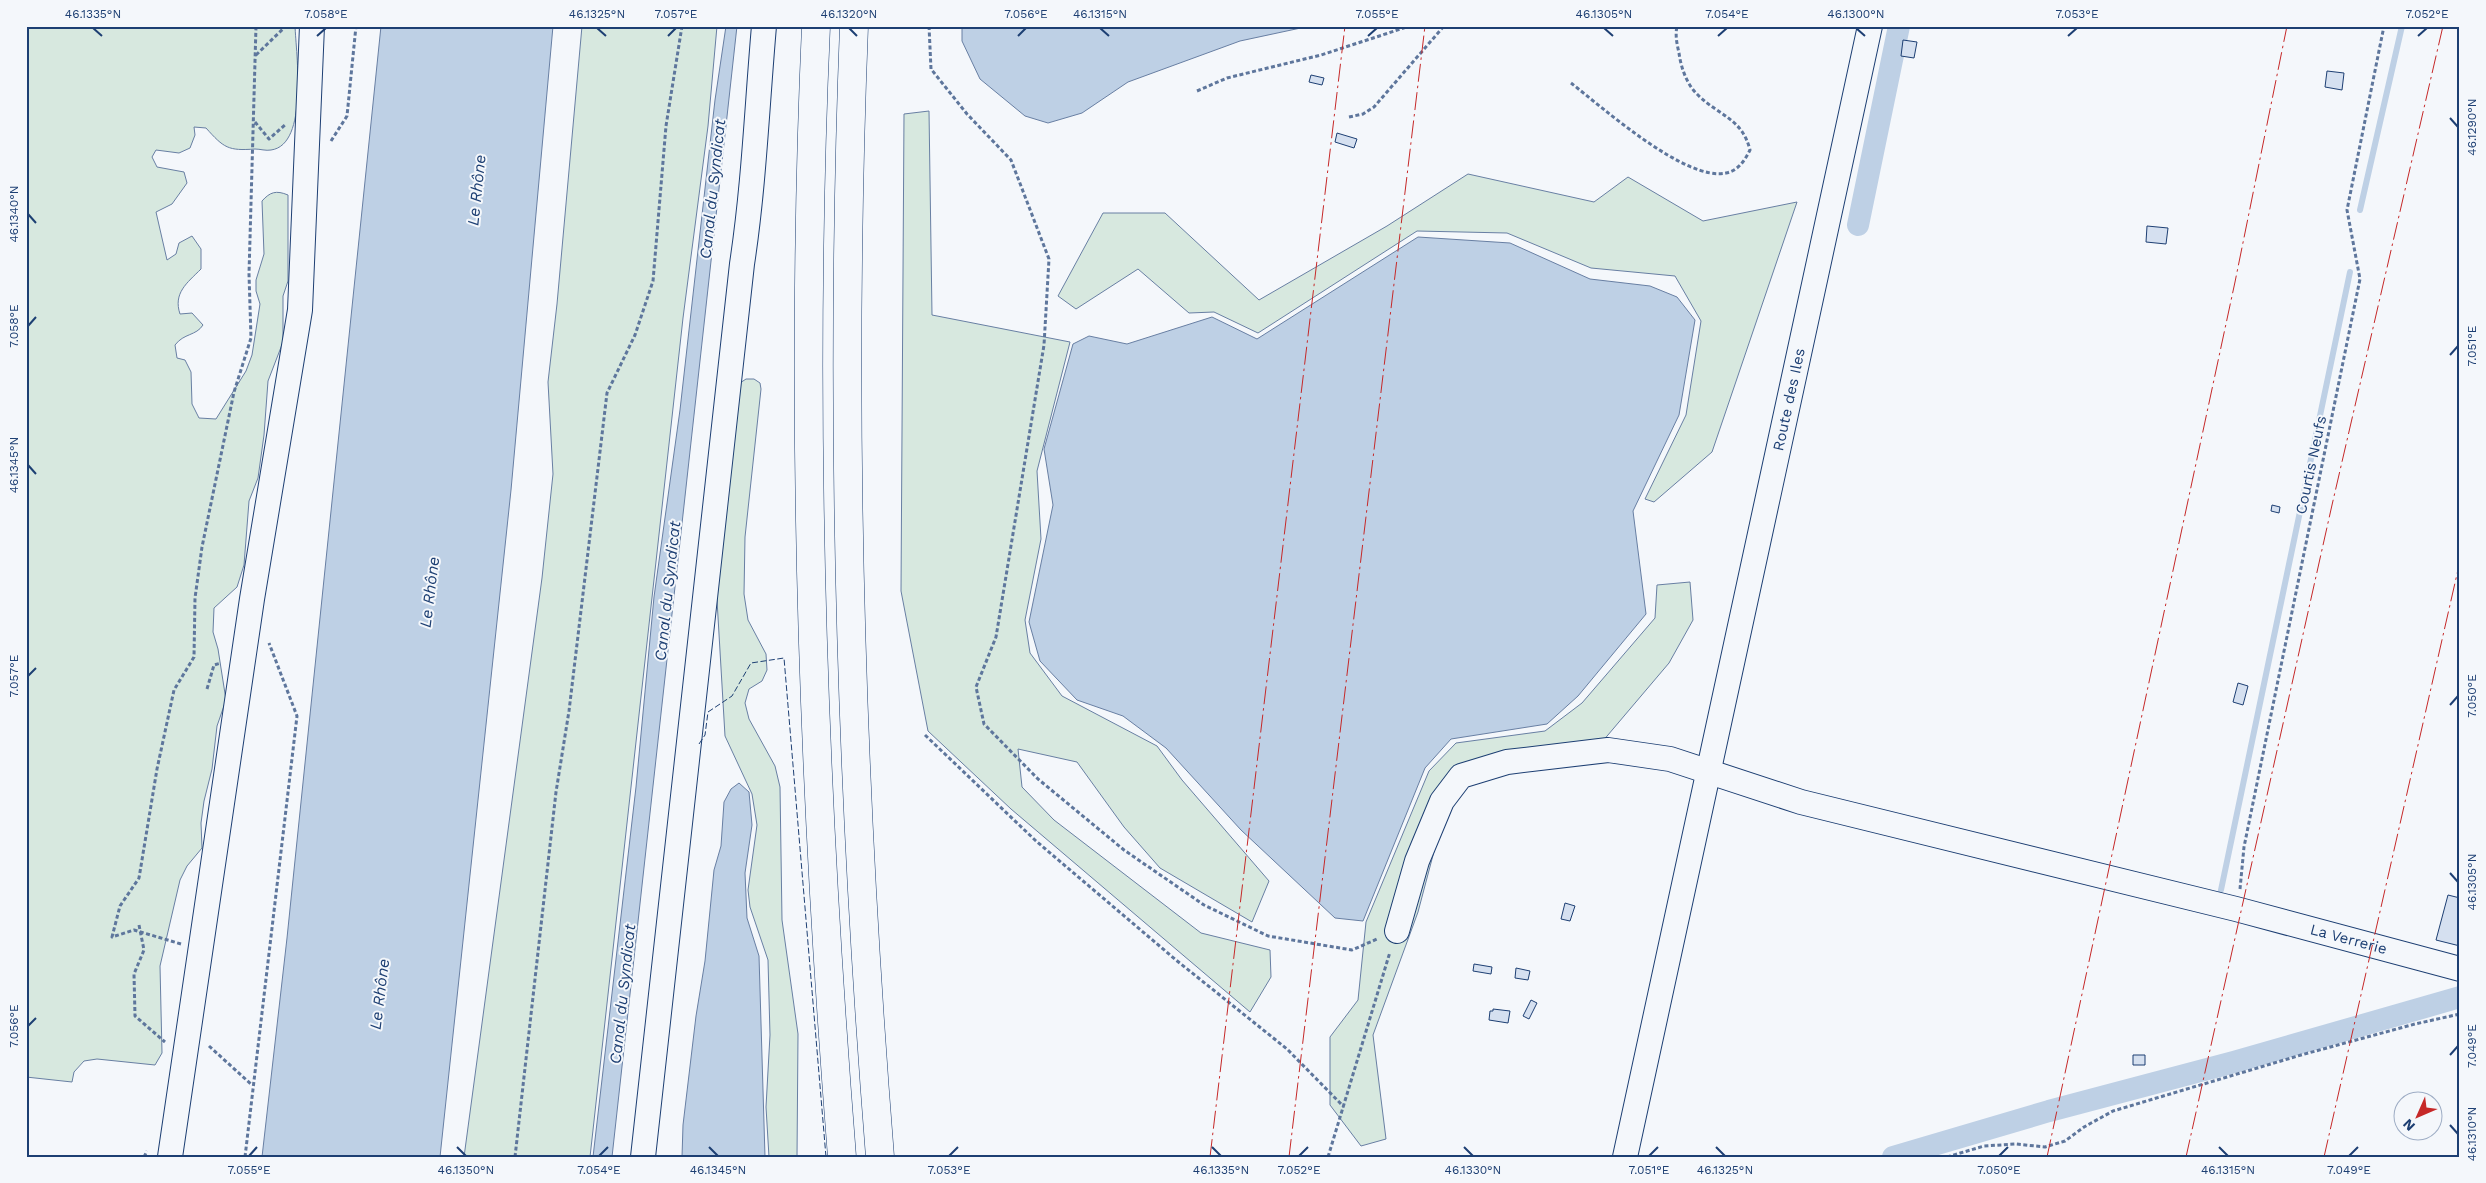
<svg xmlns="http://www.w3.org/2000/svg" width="2486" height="1183" viewBox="0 0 2486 1183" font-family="'Work Sans',sans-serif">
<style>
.green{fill:#d7e8df;stroke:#687fa3}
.water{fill:#bed0e5;stroke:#687fa3}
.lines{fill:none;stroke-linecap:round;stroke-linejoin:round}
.stream{stroke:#bed0e5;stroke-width:6}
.canal{stroke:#bed0e5;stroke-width:22}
.building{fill:#d5e0f0;stroke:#1d3f73}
.minor-casing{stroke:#1d3f73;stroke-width:26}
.highway-casing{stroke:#1d3f73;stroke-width:29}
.path{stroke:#5e769c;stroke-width:3;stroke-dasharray:4 2.5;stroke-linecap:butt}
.minor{stroke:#f4f7fb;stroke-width:24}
.highway{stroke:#f4f7fb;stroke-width:28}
.fence{stroke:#1d3f73;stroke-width:1;stroke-dasharray:6 2.5;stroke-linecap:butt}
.power{stroke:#c62828;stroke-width:1;stroke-dasharray:18 4 2.5 4;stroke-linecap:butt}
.ticks{fill:none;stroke:#1d3f73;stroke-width:2}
.labels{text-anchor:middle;stroke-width:4;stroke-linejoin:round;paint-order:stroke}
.street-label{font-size:15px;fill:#1d3f73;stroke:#f4f7fb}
.water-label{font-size:16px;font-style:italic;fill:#1d3f73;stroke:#f4f7fb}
.neatline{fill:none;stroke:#1d3f73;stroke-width:2}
.ticks-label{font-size:12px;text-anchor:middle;fill:#1d3f73}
</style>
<rect width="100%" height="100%" fill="#f4f7fb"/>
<!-- green -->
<path class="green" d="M26 26H295C296 53 309 145 271 150 266 151 260 149 255 149 228 151 224 148 206 128L194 127 195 135 190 148 179 153 156 150 152 157 157 167 184 172 187 183 172 204 156 212 167 260 176 254 179 243 192 236 201 249V269C187 283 173 293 180 314L192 313 203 325C196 336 184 333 175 345L177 358 185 360 191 372 192 404 199 418 216 419 246 371 252 355 260 304 256 291V280L264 254 262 201C270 192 276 190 288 195V281L283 296V342L268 381 264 435 258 478 249 501 244 565 237 587 214 608 213 632 218 649 226 700 217 726 212 769 204 801 201 823 202 848 187 866 180 880 160 966 162 1053 155 1065 97 1059 84 1061 74 1072 72 1082 26 1077Z
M582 26H717L708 126 683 318 590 1157H464L542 578 553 474 548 382 557 304Z
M929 111 932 315 1070 342 1037 471 1041 539 1025 620 1030 653 1062 696 1157 746 1182 780 1269 881 1252 922 1160 868 1124 827 1077 762 1018 749 1022 787 1054 820 1201 933 1270 950 1271 977 1250 1012 1011 809 928 731 901 591 904 114Z
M1468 174 1594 202 1628 177 1703 221 1797 202 1712 452 1654 502 1645 499 1686 415 1701 321 1675 276 1591 268 1507 233 1417 231 1258 333 1214 312 1189 313 1138 269 1076 309 1058 296 1103 213H1165L1259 300 1387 226Z
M746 379H754L760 383 761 389 745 537 744 594 748 620 766 654 767 670 762 681 749 689 745 703 749 719 775 766 780 787 782 920 798 1034 797 1157H769L766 1107 770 1035 768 960 750 907 748 890 757 825 752 794 725 736 717 600 722 514 740 383Z
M1690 582 1693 620 1669 663 1602 742 1455 772 1418 912 1373 1035 1386 1139 1361 1146 1330 1105V1037L1358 1000 1366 922 1429 771 1456 743 1545 731 1582 703 1655 618 1657 585Z"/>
<!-- water -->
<path class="water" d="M381 26H553L511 490 440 1157H262L287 938Z
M726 26H737L612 1157H593L636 787 654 597 680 410 715 100Z
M962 26H1310L1240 41 1128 82 1082 113 1048 123 1025 116 980 79 962 41Z
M1418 237 1510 243 1590 279 1650 286 1677 297 1695 320 1679 415 1633 511 1646 614 1578 696 1547 724 1451 739 1425 768 1363 921 1335 918 1241 830 1166 748 1123 716 1077 700 1040 661 1029 622 1053 505 1044 449 1073 344 1089 336 1127 344 1212 317 1257 339Z
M739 783 749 792 752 825 745 873 747 918 759 956 765 1157H682L683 1125 696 1016 705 961 714 870 721 846 724 802 731 789Z"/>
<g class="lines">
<!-- stream -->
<path class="stream" d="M2360 210 2402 26
M2221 890 2350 272"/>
<!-- canal -->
<path class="canal" d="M1858 225 1899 26
M1893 1157 2049 1111 2234 1062 2460 997"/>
</g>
<!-- building -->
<path class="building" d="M1903 40 1917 42 1914 58 1901 56Z
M2327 71 2344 73 2342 90 2325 87Z
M1311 75 1324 78 1322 85 1309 82Z
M1337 133 1357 139 1354 148 1335 142Z
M2147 226 2168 228 2166 244 2146 242Z
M2272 505 2280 507 2279 513 2271 511Z
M2238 683 2248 686 2243 705 2233 702Z
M2448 895 2460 898V946L2436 940Z
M1565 903 1575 906 1570 921 1561 919Z
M1474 964 1492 967 1491 974 1473 971Z
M1516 968 1530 971 1528 980 1515 978Z
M1531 1000 1537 1003 1529 1019 1523 1016Z
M1493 1009 1510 1011 1508 1023 1489 1020 1490 1011H1493Z
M2133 1055H2145V1065H2133Z"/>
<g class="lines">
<defs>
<g id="minor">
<path id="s1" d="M1397 931 1417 861 1442 801 1461 776 1507 762 1608 750 1670 759 1801 802 2236 909 2460 969"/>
<path d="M170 1157 252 599 300 310 312 26"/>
<path d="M643 1157 742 264C754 185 757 106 764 26"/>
<path id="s2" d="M1625 1157 1870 26"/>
</g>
<path id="highway" d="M816 26C799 403 812 781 842 1157
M854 26C839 403 850 781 880 1157"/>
</defs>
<!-- minor casing -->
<use href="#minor" class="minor-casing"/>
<!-- highway casing -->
<use href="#highway" class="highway-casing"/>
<!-- path -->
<path class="path" d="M929 26 931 69 967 114 1011 160 1049 259 1044 345 996 637 976 687 984 724 1038 779 1124 850 1204 905 1268 936 1352 950 1377 939
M256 55 286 26
M1571 83C1603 108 1686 182 1726 173 1738 171 1745 160 1750 150 1742 118 1719 116 1698 95 1687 85 1681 68 1679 53 1677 44 1675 36 1677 26
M1197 91 1227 78 1321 55 1410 26
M1349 117 1363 114 1374 107 1444 26
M255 122 269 139 286 124
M331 141 347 116 356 26
M207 689 214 665 221 663
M925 735 1036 841 1176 960 1287 1049 1344 1107
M2240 889 2244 847 2360 279 2347 210 2384 26
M139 925 144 950 134 974 135 1016 165 1042
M181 944 134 930 112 937 120 906 139 878 157 769 174 690 194 657 195 598 202 547 234 392 251 338 249 274 256 26
M209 1046 252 1085
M144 1157 147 1151
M245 1157 297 716 269 643
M515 1157 556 792 569 711 607 393 635 335 653 281 666 126 682 26
M1328 1157 1390 952
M1947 1157 1984 1146 2016 1144 2045 1147 2065 1141 2084 1127 2113 1111 2301 1055 2415 1024 2460 1014"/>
<!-- minor -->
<use href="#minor" class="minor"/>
<!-- highway -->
<use href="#highway" class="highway"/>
<!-- fence -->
<path class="fence" d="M699 744 705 735 708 712 732 696 751 663 784 658 826 1157"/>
<!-- power -->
<path class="power" d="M1210 1157 1345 26
M1289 1157 1425 26
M2047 1157 2235 282 2287 26
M2186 1157 2332 505 2443 26
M2324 1157 2460 561"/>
</g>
<!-- ticks -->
<path class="ticks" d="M93 28 102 36M597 28 606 36M849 28 857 36M1100 28 1109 36M1604 28 1613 36M1856 28 1865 36M317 36 326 28M668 36 676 28M1018 36 1026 28M1368 36 1377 28M1718 36 1727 28M2068 36 2077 28M2418 36 2427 28M2450 118 2458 127M28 214 36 223M28 326 36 317M2450 355 2458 346M28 465 36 474M28 676 36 668M2450 705 2458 696M2450 873 2458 882M28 1026 36 1018M2450 1055 2458 1046M2450 1125 2458 1134M457 1147 466 1156M709 1147 718 1156M1212 1147 1221 1156M1464 1147 1473 1156M1716 1147 1725 1156M2219 1147 2228 1156M249 1156 257 1147M599 1156 608 1147M949 1156 958 1147M1299 1156 1308 1147M1649 1156 1658 1147M1999 1156 2008 1147M2349 1156 2358 1147"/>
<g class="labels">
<!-- street labels -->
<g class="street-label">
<text dy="5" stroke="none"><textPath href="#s2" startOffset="775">Route des Iles</textPath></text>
<text transform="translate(2311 465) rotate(-78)" y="5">Courtis Neufs</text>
<text dy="5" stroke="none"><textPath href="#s1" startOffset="1084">La Verrerie</textPath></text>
</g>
<!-- water labels -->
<g class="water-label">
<text transform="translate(712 189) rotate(-84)" y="6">Canal du Syndicat</text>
<text transform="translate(476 190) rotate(-84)" y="6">Le Rhône</text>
<text transform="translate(667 591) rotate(-84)" y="6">Canal du Syndicat</text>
<text transform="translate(429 592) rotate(-83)" y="6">Le Rhône</text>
<text transform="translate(379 994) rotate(-83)" y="6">Le Rhône</text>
<text transform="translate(622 994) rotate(-84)" y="6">Canal du Syndicat</text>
</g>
</g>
<!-- border -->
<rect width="2486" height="1183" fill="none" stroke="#f4f7fb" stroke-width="55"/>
<!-- north arrow -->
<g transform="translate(2418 1116) rotate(225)"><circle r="24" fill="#f4f7fb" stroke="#9eadc5"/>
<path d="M0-4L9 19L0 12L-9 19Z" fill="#c62828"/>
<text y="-8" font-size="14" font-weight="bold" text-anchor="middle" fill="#1d3f73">N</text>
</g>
<rect x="28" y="28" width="2430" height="1128" class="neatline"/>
<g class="ticks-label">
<text x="93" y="18">46.1335°N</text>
<text x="326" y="18">7.058°E</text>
<text x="597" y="18">46.1325°N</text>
<text x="676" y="18">7.057°E</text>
<text x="849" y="18">46.1320°N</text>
<text x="1026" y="18">7.056°E</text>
<text x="1100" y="18">46.1315°N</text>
<text x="1377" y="18">7.055°E</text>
<text x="1604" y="18">46.1305°N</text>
<text x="1727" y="18">7.054°E</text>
<text x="1856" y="18">46.1300°N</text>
<text x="2077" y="18">7.053°E</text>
<text x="2427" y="18">7.052°E</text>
<text transform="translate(2472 127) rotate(-90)" y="4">46.1290°N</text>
<text transform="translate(14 214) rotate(-90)" y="4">46.1340°N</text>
<text transform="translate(14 326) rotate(-90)" y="4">7.058°E</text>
<text transform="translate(2472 346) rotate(-90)" y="4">7.051°E</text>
<text transform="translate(14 465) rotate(-90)" y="4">46.1345°N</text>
<text transform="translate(14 676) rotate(-90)" y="4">7.057°E</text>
<text transform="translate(2472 696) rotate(-90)" y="4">7.050°E</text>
<text transform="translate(2472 882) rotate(-90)" y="4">46.1305°N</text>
<text transform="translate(14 1026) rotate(-90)" y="4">7.056°E</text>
<text transform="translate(2472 1046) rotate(-90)" y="4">7.049°E</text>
<text transform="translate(2472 1134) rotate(-90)" y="4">46.1310°N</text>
<text x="249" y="1174">7.055°E</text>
<text x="466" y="1174">46.1350°N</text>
<text x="599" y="1174">7.054°E</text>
<text x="718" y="1174">46.1345°N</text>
<text x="949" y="1174">7.053°E</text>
<text x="1221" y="1174">46.1335°N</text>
<text x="1299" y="1174">7.052°E</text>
<text x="1473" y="1174">46.1330°N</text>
<text x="1649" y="1174">7.051°E</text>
<text x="1725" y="1174">46.1325°N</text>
<text x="1999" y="1174">7.050°E</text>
<text x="2228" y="1174">46.1315°N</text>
<text x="2349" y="1174">7.049°E</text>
</g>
</svg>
